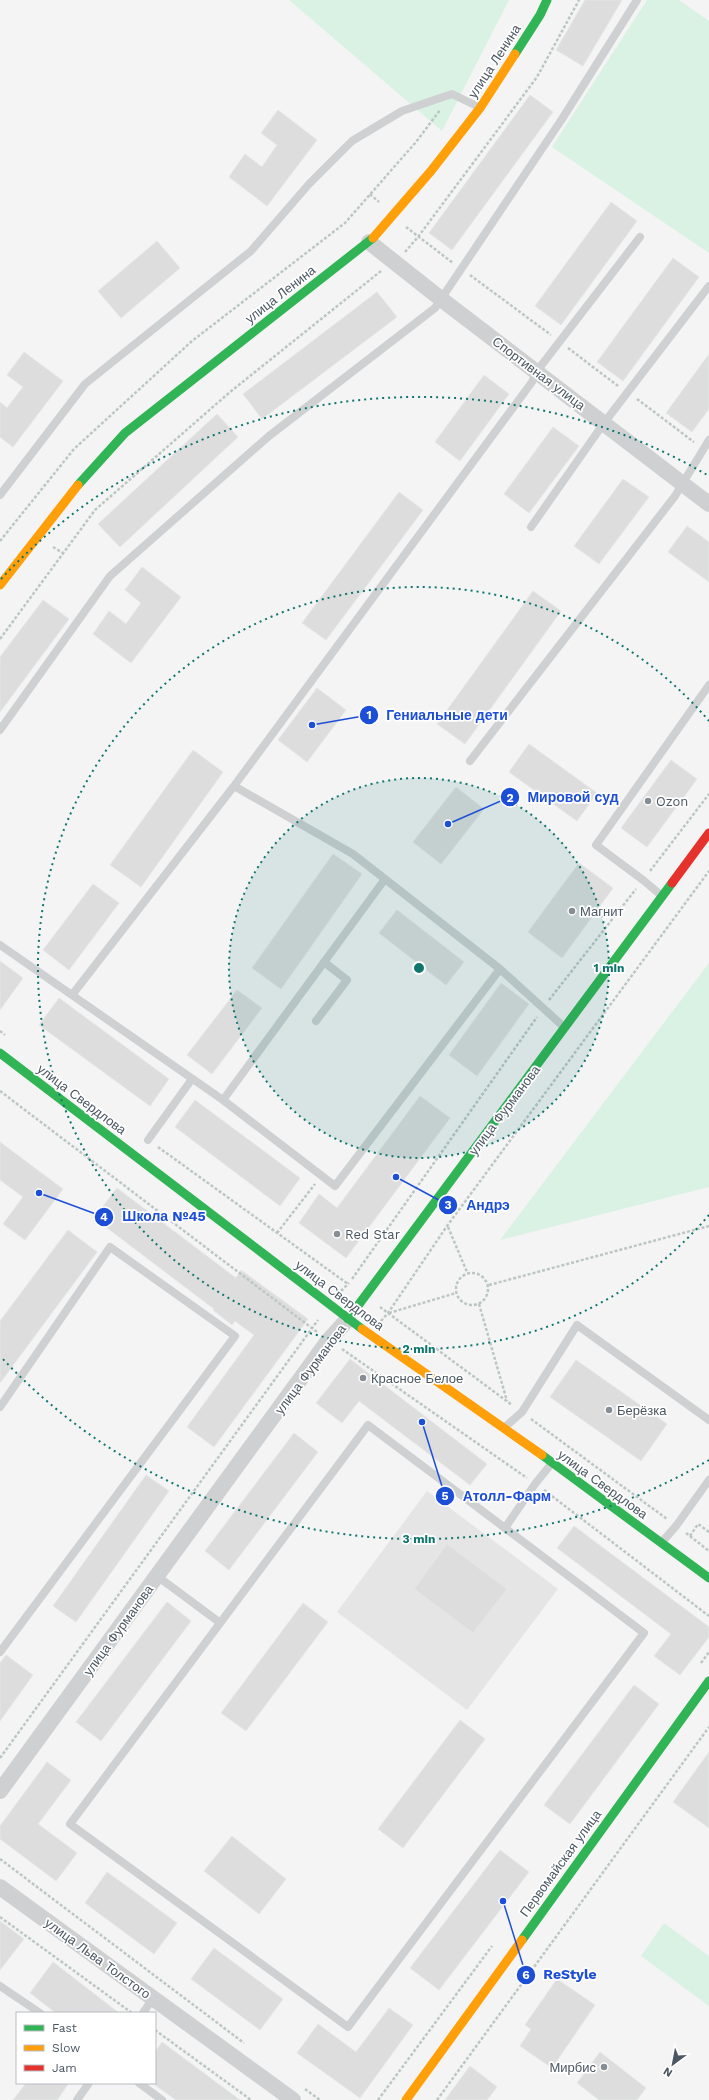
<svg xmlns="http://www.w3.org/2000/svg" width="709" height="2100" viewBox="0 0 709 2100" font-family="'Work Sans',sans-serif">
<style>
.education{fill:#e6e5e6}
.green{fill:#d9f2e3}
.building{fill:#ddddde;stroke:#e5e6e7}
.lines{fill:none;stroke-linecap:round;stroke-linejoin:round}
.path{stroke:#bcc7c4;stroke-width:2.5;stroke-dasharray:3 2;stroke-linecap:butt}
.lane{stroke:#ced0d2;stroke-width:8}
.street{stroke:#ced0d2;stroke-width:16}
.fast{stroke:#30b455;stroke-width:9}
.slow{stroke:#ff9f0a;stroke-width:9}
.jam{stroke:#e5322d;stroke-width:9}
.ring{fill:none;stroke:#0f766e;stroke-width:2;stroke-dasharray:2 4}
.poi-dot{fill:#868d94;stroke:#fff;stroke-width:1.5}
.labels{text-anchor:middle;stroke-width:3.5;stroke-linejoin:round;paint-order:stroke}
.street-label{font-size:13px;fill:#4a5661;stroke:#fff}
.poi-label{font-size:13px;fill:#4a5661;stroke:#fff;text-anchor:start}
.centre{fill:#0f766e;stroke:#fff;stroke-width:2}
.ring-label{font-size:12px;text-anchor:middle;font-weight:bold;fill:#0f766e;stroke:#fff;stroke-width:3.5;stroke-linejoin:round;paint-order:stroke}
.leader{fill:none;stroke:#1d4ed8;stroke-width:1.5}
.callout-dot{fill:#1d4ed8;stroke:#fff;stroke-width:1.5}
.mark-label{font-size:12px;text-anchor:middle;font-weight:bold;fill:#fff}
.callout-label{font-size:14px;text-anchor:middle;font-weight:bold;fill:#1d4ed8;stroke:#fff;stroke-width:3.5;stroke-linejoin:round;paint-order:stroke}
</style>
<rect width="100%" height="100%" fill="#f4f4f4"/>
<!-- education -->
<path class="education" d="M427 1491 558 1589 467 1710 337 1612Z"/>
<!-- green -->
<path class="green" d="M289 0H509L442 131Z
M647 0H679L709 21V253L552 147Z
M709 963V1187L500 1240Z
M664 1923 709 1956V2006L641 1956Z"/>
<!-- building -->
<path class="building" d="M585 0H622L583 66 556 50Z
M530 95 553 112 452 250 429 233Z
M278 110 317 140 267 206 229 177 245 154 262 167 277 145 261 133Z
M611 202 637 221 561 325 535 306Z
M157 241 180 268 121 318 98 291Z
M673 258 699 277 623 381 597 362Z
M377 292 397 317 262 419 243 394Z
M24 352 63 381 13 447 0 437V402L7 408 23 387 7 375Z
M709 354V409L692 432 666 413Z
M484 375 509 394 460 461 435 442Z
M217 414 238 437 120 547 98 524Z
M553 427 579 446 529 513 504 494Z
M623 479 649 497 599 564 574 546Z
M399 492 423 510 326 640 302 623Z
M687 526 709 542V582L668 552Z
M142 567 181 597 131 663 93 634 109 611 126 624 141 603 125 590Z
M533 591 561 611 465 744 437 724Z
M43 600 69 619 0 712V657Z
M317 688 346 710 307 762 278 740Z
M529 744 597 793 577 821 509 772Z
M193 750 223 772 141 887 110 865Z
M671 760 697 779 647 847 621 828Z
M456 787 484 809 441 864 413 842Z
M333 854 362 874 281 989 252 968Z
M579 863 613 888 562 958 528 932Z
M93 884 119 903 69 970 43 950Z
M397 910 464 962 446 985 379 933Z
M0 961 23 978 0 1010Z
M501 983 529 1004 477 1076 449 1055Z
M237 990 262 1008 212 1074 187 1055Z
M59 998 169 1079 150 1106 39 1025Z
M420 1096 450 1118 346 1258 299 1223 319 1194 337 1208Z
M195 1100 300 1178 280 1206 175 1127Z
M0 1142 63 1189 25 1240 3 1224 23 1197 0 1180Z
M117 1188 236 1278 241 1270 308 1319 214 1447 187 1427 254 1335 235 1321 232 1325 213 1310 214 1309 94 1218Z
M68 1230 97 1252 0 1383V1321Z
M350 1359 487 1464 470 1485 359 1401 342 1423 316 1403Z
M576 1360 667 1424 641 1461 550 1397Z
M294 1433 318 1452 229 1570 205 1551Z
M146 1475 169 1491 76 1622 53 1606Z
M574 1526 709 1627V1637L680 1675 654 1656 671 1634 557 1548Z
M447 1544 507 1589 473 1633 414 1589Z
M167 1602 191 1621 101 1741 76 1722Z
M303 1603 328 1622 246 1731 221 1713Z
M6 1655 33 1675 0 1721V1663Z
M634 1685 659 1704 570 1824 544 1805Z
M460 1720 485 1739 403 1848 378 1829Z
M709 1752V1828L673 1802Z
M47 1762 71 1780 38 1824 77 1853 56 1881 0 1839V1826Z
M232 1836 286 1879 259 1914 204 1871Z
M500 1850 529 1872 439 1990 410 1968Z
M107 1872 177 1923 154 1954 85 1903Z
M0 1921 24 1939 0 1970Z
M214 1948 283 1999 260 2030 191 1979Z
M53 1962 119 2013H56L30 1993Z
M557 1979 595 2005 552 2068 520 2046 531 2029 525 2025Z
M389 2008 413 2025 360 2098 297 2053 318 2024 356 2052Z
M162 2042 240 2100H176L155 2085V2052Z
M600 2052 646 2088 637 2100H599L577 2083Z
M470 2066 497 2087 487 2100H445Z
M26 2083H69L57 2100H13Z"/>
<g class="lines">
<!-- path -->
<path class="path" d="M370 194 379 202
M406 227 453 263
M405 252 418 237 537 77 579 0
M470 275 551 335
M568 348 618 386
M637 399 694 442
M0 541 74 449 192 341 345 223 416 142 440 110
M53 547 63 553
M0 639 95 510 230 392 381 271
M650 871 709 794
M549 1000 636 889
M0 1031 5 1035
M0 1091 317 1332
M158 1147 348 1284
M448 1227 467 1272
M277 1233 315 1184
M456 1289a16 16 0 1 1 32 0a16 16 0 1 1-32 0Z
M352 1279 537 1017
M489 1285 709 1226
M341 1291 349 1283
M479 1304 507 1401
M380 1307 512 1405
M389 1313 456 1293
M381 1321 388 1313 447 1226 709 871
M342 1349 527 1478
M531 1419 667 1519
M544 1490 709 1616
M686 1533 709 1551
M690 1536 698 1524 709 1532
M701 1663 709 1652
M0 1758 318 1320
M0 1859 244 2043
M0 1917 132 2013
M155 2030 251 2100
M305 2089 320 2100
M378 2100 492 1946
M437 2100 709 1727"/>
<!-- lane -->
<path class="lane" d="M0 495 85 384 251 251 309 184 352 141 402 111 452 94 479 107
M531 527 604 423 709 286
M0 730 110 576 269 436 435 308 562 119 637 0
M470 761 675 496 709 440
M385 879 223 1100 335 1186 500 969
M662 896 643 880 596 845 709 685
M0 945 223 1100
M72 995 234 786
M316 1021 347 980 324 962
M564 1027 500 969 353 854 234 786 532 382 537 371 640 237
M148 1140 192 1079
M0 1407 110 1247 235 1336 0 1652
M505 1427 522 1412 577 1325 709 1420
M505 1528 644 1633 348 2027 70 1824 368 1425 505 1528 535 1484 552 1463
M662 1542 676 1526 709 1480
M157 1576 219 1622
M0 1986 40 2013
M143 2013 153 1998
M139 2083 162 2100
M77 2100 89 2083"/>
<!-- street -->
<path class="street" d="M369 242 441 299 709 504
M0 1791 328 1341 348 1319
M0 1887 293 2100"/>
<!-- fast -->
<path class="fast" d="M515 54 540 15 547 0
M78 485 125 433 373 238
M0 1053 362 1329
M348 1319 672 883
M542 1455 709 1578
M522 1940 709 1681"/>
<!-- slow -->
<path class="slow" d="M373 238 431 171 480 108 515 54
M0 585 78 485
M362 1329 542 1455
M406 2100 522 1940"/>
<!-- jam -->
<path class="jam" d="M672 883 709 833"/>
</g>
<!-- distance rings -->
<circle cx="419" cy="968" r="190" fill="#0f766e" fill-opacity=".12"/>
<g class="ring">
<circle cx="419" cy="968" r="190"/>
<path d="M709 1215A381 381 0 1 1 709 721"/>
<path d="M709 1460A571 571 0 0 1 1 1357M1 579A571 571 0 0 1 709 476"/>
</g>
<!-- markers -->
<g class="poi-dot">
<circle cx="648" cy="801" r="4"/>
<circle cx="572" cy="911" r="4"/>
<circle cx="337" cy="1234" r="4"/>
<circle cx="363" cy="1378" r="4"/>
<circle cx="609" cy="1410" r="4"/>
<circle cx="604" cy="2067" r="4"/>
</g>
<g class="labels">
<!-- street labels -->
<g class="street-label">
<text transform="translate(494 61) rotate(-57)" y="5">улица Ленина</text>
<text transform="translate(280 294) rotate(-38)" y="5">улица Ленина</text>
<text transform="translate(539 373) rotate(37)" y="5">Спортивная улица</text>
<text transform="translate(82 1099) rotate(37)" y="5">улица Свердлова</text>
<text transform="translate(504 1110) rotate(-53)" y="5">улица Фурманова</text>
<text transform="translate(340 1295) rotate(37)" y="5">улица Свердлова</text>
<text transform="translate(310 1369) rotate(-53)" y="5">улица Фурманова</text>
<text transform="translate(603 1484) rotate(36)" y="5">улица Свердлова</text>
<text transform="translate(118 1630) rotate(-54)" y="5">улица Фурманова</text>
<text transform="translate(560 1863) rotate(-54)" y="5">Первомайская улица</text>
<text transform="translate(98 1958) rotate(36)" y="5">улица Льва Толстого</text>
</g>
<!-- poi labels -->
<g class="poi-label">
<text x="656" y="806">Ozon</text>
<text x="580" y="916">Магнит</text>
<text x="345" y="1239">Red Star</text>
<text x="371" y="1383">Красное Белое</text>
<text x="617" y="1415">Берёзка</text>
<text x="596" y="2072" text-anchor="end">Мирбис</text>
</g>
</g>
<circle cx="419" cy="968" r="6" class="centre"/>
<g class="ring-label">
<text x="609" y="972">1 min</text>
<text x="419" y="1353">2 min</text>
<text x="419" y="1543">3 min</text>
</g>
<!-- callouts -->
<path class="leader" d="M312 725L369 715M448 824L510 797M396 1177L448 1205M39 1193L104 1217M422 1422L445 1496M503 1901L526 1975"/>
<g class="callout-dot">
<circle cx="312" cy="725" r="4"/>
<circle cx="448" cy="824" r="4"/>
<circle cx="396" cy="1177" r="4"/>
<circle cx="39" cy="1193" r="4"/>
<circle cx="422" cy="1422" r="4"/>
<circle cx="503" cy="1901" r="4"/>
<circle cx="369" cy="715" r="10"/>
<circle cx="510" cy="797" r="10"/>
<circle cx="448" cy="1205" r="10"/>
<circle cx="104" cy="1217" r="10"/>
<circle cx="445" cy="1496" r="10"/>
<circle cx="526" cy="1975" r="10"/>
</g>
<g class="mark-label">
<text x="369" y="719">1</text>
<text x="510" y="802">2</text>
<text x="448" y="1209">3</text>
<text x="104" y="1221">4</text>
<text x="445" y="1500">5</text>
<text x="526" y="1979">6</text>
</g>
<g class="callout-label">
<text x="447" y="720">Гениальные дети</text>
<text x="573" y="802">Мировой суд</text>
<text x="488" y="1210">Андрэ</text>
<text x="164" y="1221">Школа №45</text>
<text x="507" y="1501">Атолл-Фарм</text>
<text x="570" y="1979">ReStyle</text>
</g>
<!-- legend -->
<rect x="16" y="2012" width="140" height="72" fill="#ffffff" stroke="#b7bbc0"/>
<rect x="24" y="2025" width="20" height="6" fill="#30b455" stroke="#b7bbc0"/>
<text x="52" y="2032" font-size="12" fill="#4a5661">Fast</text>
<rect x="24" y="2045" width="20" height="6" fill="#ff9f0a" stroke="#b7bbc0"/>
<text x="52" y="2052" font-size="12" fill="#4a5661">Slow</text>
<rect x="24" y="2065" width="20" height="6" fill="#e5322d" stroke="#b7bbc0"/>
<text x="52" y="2072" font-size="12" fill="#4a5661">Jam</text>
<!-- north arrow -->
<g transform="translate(673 2064) rotate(212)" stroke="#ffffff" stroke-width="3" paint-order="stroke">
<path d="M0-3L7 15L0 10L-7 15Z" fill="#4a5661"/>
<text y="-6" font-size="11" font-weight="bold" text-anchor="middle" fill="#4a5661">N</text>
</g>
</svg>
